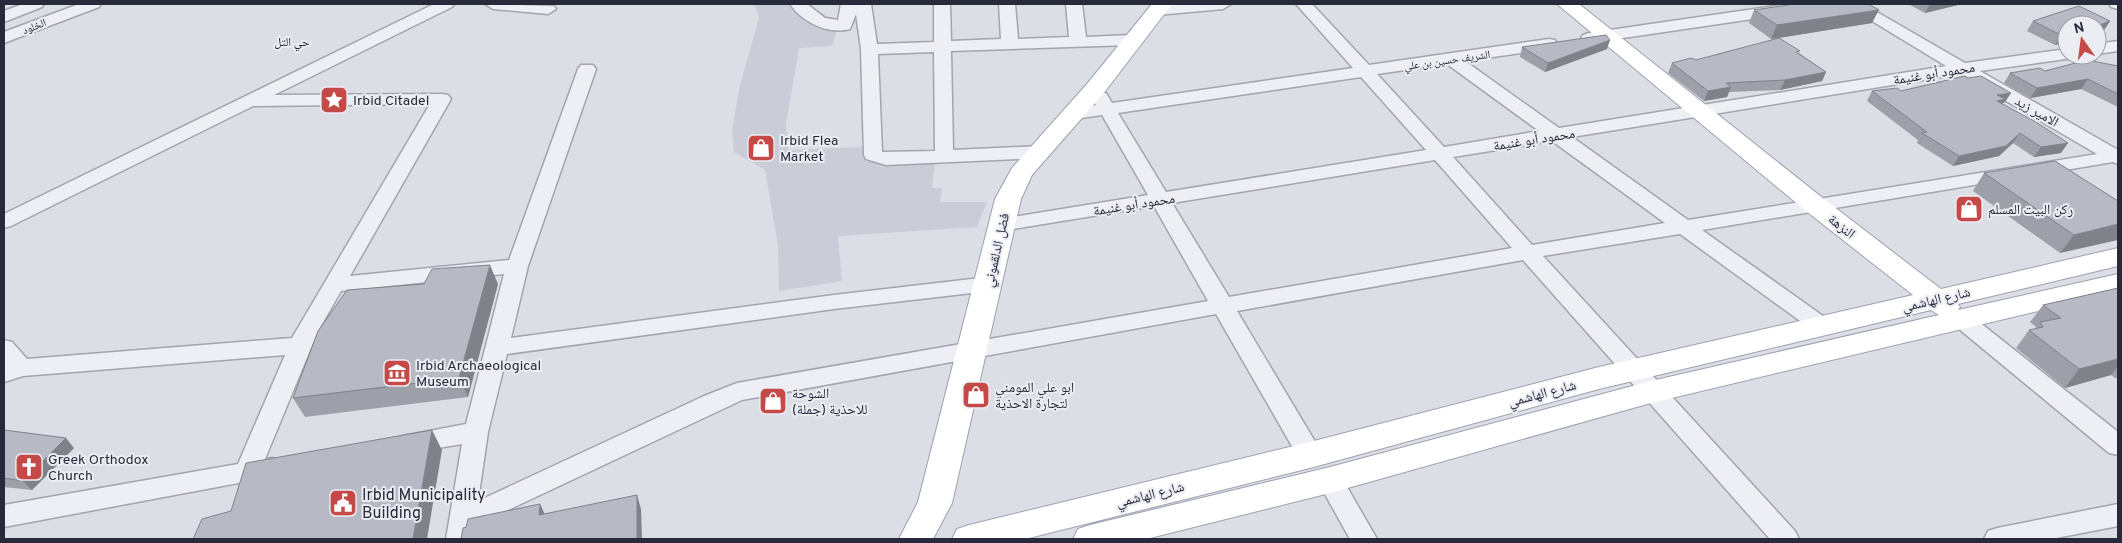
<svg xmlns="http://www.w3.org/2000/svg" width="2122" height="543" viewBox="0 0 2122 543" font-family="Overpass,'Noto Naskh Arabic',sans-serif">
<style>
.built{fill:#cacdd7}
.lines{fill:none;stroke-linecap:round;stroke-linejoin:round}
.minor-casing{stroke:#a2a4af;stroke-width:3}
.major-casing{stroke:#9ca0b0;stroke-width:2}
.minor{fill:#eeeff4;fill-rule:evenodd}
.major{fill:#fff;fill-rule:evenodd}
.wall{fill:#9d9fa9}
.shaded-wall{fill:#80828a}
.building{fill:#b7b9c5;stroke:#80828a}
.labels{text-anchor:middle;stroke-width:4;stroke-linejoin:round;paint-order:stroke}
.far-street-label{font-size:11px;fill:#272a3b;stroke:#ebedf3}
.far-neighbourhood-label{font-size:12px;fill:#191c2b;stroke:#ebedf3}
.street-label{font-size:14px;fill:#272a3b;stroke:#ebedf3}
.poi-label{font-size:14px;fill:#272a3b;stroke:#ebedf3;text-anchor:start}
.near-poi-label{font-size:16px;fill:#272a3b;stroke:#ebedf3;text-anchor:start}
</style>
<rect width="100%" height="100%" fill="#dcdee5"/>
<!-- built -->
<path class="built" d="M754 4H801L827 17 825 29 837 30 832 46 799 48 786 124 788 150 865 147 866 162H935L932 188H942L940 202H987L977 227 838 236 842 281 779 291 778 246 765 170 734 152 732 130 740 85 759 18Z"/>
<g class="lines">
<defs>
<path id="minor" d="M23 4H44L42 7 4 22V11Z
M79 4H101L99 7 4 43V32Z
M434 4H454L452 7 274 95 442 94 448 95 451 99 350 276 509 260 578 69 581 65H593L596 69 528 266 511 338 834 295 989 277 997 279 1000 284 997 289 989 291 834 309 507 354 488 432 478 501 704 396 737 383 1208 301 1154 206 1001 231 994 229 991 225 994 221 1001 219 1148 195 1102 115 1074 119 1068 118 1065 114 1068 110 1096 105 1091 97 1094 93H1106L1112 103 1353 68 1296 4H1312L1369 65 1549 39 1555 40 1557 44 1555 48 1549 49 1465 61 1559 128 1946 66 1844 4H1863L1965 63 2067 49V55H2075L2073 58 1980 71 2118 150V164L2113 162 1702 230 1830 321 1833 326 1830 331 1822 334 1814 331 1680 234 1543 256 1795 531 1799 539H1770L1523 260 1237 311 1323 455 1319 462 1310 465 1301 462 1216 314 742 400 474 526 472 539H446L462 444 408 453 399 451 396 444 399 437 408 435 466 424 504 274 341 291 318 331 265 459 272 458 281 461 285 468 281 475 4 527V505L238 464 285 355 23 376 4 382V340L12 342 27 359 292 338 430 104 253 106 11 226 4 228V214ZM1447 64 1539 131 1444 147 1377 74ZM1960 74 2097 154 1688 220 1572 137ZM1361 77 1426 150 1166 192 1118 113ZM1552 141 1665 223 1532 245 1453 157ZM1435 160 1512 248 1229 297 1172 203Z
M485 4 554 6 556 9 548 14 493 9Z
M790 4H807L825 18 838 20 841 4H871L877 44 934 42V4H950L951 41 1001 39 999 4H1015L1018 39 1069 37 1066 4H1082L1086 37 1131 35 1137 37 1139 40 1137 43 1131 45 951 51 953 150 1041 146 1048 148 1050 152 1048 156 1041 158 886 165 866 159 864 155 861 49 856 14 850 29C828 35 802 22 790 4ZM934 52 935 151 882 152 878 54Z
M1173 4H1231L1223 9 1157 15 1149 10 1151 7Z
M1789 4H1828L1820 9 1589 43 1583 41 1581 38 1583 35 1589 33Z
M2109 4H2118V9L2111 7Z
M2118 41V51L2097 54V44Z
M1961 311 1969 314 2118 432V455L2109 453 1953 324 1950 319 1953 314Z
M1330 470 1339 473 1377 539H1350L1317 480 1321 473Z
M2118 504V526L2051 539H1984L1988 531 1997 528Z"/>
<path id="major" d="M1152 4H1172L1103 94 1032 175 1021 199 952 503 933 539H899L918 502 995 199 1012 168 1087 84Z
M1557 4H1579L1824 199 1941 289 2118 248V266L1958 304 1960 307 1958 310 2118 274V292L1651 403 1330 493 1146 539H1073L1078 529 1090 525 1330 467 1651 381 1939 315 1931 310 1599 389 1310 468 1025 539H952L957 529 969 525 1310 442 1599 367 1913 295 1806 211Z"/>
</defs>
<!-- minor casing -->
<use href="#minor" class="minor-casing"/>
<!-- major casing -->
<use href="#major" class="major-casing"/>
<!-- minor -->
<use href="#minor" class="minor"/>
<!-- major -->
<use href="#major" class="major"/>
</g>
<!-- wall -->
<path class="wall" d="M1908 4H1962L1925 13Z
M1754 10 1872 23 1771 39 1749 23Z
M2033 21H2110L2104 30 2067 25V42L2055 45 2027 31Z
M1522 47 1607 49 1545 72 1520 57Z
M1799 53 1826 72 1822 81 1780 90 1729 92 1727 97 1704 101 1668 73 1672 63 1696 60Z
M2118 66V107L2081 89 2030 98 2004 83 2010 73Z
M1872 91H1901L2005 102 2003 103 2002 104 2061 153 2034 157 2013 143 1999 156 1953 166 1917 143 1918 140 1867 101Z
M1984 173 2118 201 2060 253 1973 191Z
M498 284 468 397 305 417 293 398Z
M2118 288V378H2115L2111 375 2065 388 2016 348 2029 330 2035 329 2036 327 2030 322 2043 305Z
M4 430 74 448 32 490 4 487Z"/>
<!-- shaded-wall -->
<path class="shaded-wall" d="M1930 4H1962L1925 13Z
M1879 10 1872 23 1771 39 1777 25Z
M2110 21 2104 30 2097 33V26Z
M2067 34V42L2055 45 2061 35Z
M1610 40 1607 49 1545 72 1548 63Z
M1826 72 1822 81 1780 90 1785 80Z
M2088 79 2081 89 2030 98 2037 88Z
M1731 87 1727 97 1704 101 1708 91Z
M2011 93 2005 102 2003 103 1999 109 1991 111 1997 95Z
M2020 133 2013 143 1999 156 1953 166 1959 156Z
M2068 143 2061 153 2034 157 2041 147Z
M2118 224V240L2060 253 2074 235Z
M490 265 498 284 468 397 459 378Z
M2118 359V366L2111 375 2065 388 2079 369Z
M432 430 442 450 427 539H413Z
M66 438 74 448 32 490 23 481Z
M637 495 641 509 642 539H637Z
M540 504 546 517 539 515Z"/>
<!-- building -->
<path class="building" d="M1794 4H1868L1879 10 1777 25 1754 10Z
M2079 6 2110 21 2097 26V25H2067V34L2061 35 2033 21Z
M1606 35 1610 40 1548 63 1522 47Z
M1779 38 1800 51 1796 52 1826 72 1785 80 1726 83 1731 87 1708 91 1672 63 1691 58 1696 60Z
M2087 60 2118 66V94L2088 79 2037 88 2010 73 2040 68 2045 71Z
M1965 76 1968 78 1981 76 2011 93 1997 95 2005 99 1997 101 2036 122 2068 143 2041 147 2020 133 2006 146 1959 156 1922 133 1927 132 1872 91 1897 88 1901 91Z
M2055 161 2118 201V224L2074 235 1984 173Z
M490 265 459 378 293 398 318 331 347 290 424 284 432 269Z
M2118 288V359L2079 369 2029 330 2043 327 2040 322 2061 318 2043 305Z
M4 430 66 438 23 481 4 478Z
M432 430 413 539H193L202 519 231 511 246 463Z
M637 495V539H461L463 528 466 527 468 519 540 504 539 515Z"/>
<!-- icons -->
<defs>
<symbol id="sight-square" viewBox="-11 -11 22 22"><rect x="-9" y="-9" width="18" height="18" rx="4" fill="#c54946" stroke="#ebedf3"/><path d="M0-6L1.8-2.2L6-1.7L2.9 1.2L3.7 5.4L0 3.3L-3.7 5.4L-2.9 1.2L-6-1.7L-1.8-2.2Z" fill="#fff"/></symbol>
<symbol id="shop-square" viewBox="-11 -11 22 22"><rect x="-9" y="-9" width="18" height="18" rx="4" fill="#c54946" stroke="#ebedf3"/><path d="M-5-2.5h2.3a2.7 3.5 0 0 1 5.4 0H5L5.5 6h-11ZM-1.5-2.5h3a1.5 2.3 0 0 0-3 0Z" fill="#fff"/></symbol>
<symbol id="museum-square" viewBox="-11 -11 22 22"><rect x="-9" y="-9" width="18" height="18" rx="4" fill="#c54946" stroke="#ebedf3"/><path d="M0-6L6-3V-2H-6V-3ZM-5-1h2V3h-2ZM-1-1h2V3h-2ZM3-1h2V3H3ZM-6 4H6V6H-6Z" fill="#fff"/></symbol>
<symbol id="church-square" viewBox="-11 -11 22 22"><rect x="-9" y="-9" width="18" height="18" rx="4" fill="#c54946" stroke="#ebedf3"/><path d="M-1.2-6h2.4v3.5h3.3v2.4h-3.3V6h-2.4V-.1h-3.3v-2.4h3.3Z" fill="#fff"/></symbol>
<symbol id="civic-square" viewBox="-11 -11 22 22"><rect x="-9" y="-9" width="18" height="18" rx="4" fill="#c54946" stroke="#ebedf3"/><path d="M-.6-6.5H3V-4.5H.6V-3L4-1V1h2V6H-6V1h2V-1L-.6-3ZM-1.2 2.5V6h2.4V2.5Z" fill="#fff"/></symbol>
</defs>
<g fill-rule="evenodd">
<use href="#sight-square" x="318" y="84" width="32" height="32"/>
<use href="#shop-square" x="745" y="132" width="32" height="32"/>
<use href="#shop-square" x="1953" y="193" width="32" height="32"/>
<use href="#museum-square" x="381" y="357" width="32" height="32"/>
<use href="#shop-square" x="960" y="379" width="32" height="32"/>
<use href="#shop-square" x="757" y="385" width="32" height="32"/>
<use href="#church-square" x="13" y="451" width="32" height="32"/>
<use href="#civic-square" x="327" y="487" width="32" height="32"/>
</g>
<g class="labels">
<!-- far-street labels -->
<g class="far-street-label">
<text transform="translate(34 26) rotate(-21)" y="4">الخلود</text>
<text transform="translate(1447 60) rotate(-8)" y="4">الشريف حسين بن علي</text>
</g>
<!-- far-neighbourhood labels -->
<g class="far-neighbourhood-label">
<text x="292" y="46">حي التل</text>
</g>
<!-- street labels -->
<g class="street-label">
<text transform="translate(1934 73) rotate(-9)" y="5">محمود أبو غنيمة</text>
<text transform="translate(2037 111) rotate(30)" y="5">الامير زيد</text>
<text transform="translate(1534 139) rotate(-9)" y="5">محمود أبو غنيمة</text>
<text transform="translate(1134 204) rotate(-9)" y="5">محمود أبو غنيمة</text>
<text transform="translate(1842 226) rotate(38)" y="5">النزهة</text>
<text transform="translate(996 250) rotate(-77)" y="5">فضل الدلقموني</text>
<text transform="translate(1936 299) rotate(-13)" y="5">شارع الهاشمي</text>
<text transform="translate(1542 393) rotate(-15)" y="5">شارع الهاشمي</text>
<text transform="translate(1150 494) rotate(-14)" y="5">شارع الهاشمي</text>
</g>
<!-- poi labels -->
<g class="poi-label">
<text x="353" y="105">Irbid Citadel</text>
<text x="780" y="145">Irbid Flea<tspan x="780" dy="16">Market</tspan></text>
<text x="1988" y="214">ركن البيت المسلم</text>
<text x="416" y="370">Irbid Archaeological<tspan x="416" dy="16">Museum</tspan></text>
<text x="995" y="392">ابو علي المومني<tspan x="995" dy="16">لتجارة الاحذية</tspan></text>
<text x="792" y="398">الشوحة<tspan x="792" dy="16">للاحذية (جملة)</tspan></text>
<text x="48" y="464">Greek Orthodox<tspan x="48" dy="16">Church</tspan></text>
</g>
<!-- near-poi labels -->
<g class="near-poi-label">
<text x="362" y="500">Irbid Municipality<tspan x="362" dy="18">Building</tspan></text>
</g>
</g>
<!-- border -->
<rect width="2122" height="543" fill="none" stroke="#272a3b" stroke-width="10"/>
<!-- north arrow -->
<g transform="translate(2082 40) rotate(346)"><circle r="24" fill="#ebedf3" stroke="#9d9fa9"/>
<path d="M0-4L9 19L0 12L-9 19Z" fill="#c54946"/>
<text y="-8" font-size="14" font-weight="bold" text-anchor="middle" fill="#272a3b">N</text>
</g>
</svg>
